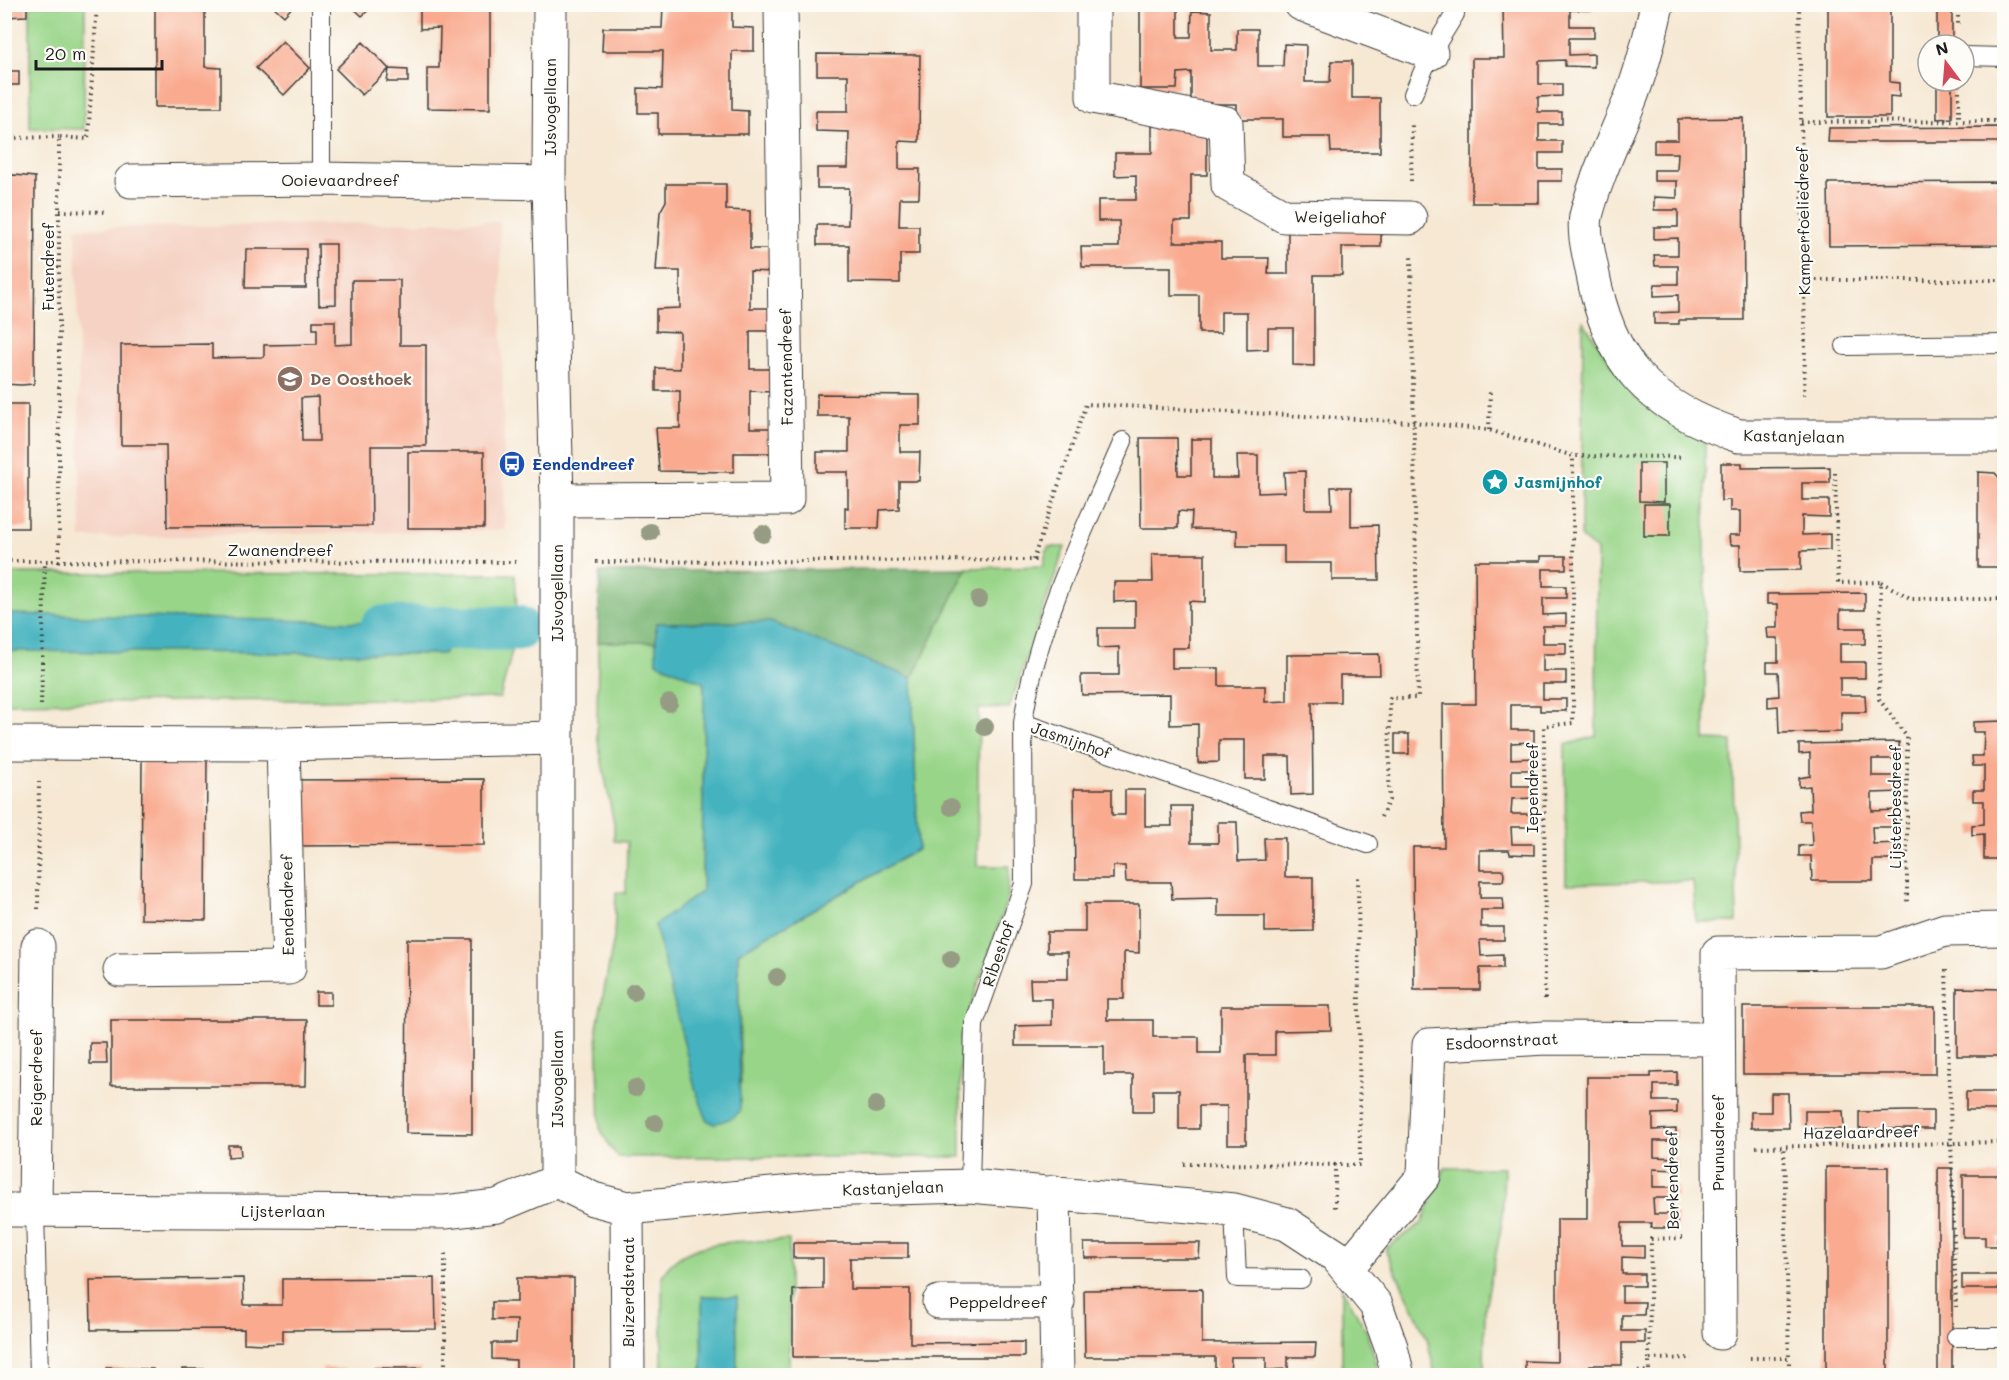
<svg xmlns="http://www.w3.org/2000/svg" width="2009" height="1380" viewBox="0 0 2009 1380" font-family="Mali,sans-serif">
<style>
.built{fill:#f5d2c3}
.green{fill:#99d589;stroke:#5a7852;stroke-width:1.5}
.forest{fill:#7ab675;stroke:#4b6948;stroke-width:1.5}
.water{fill:#44b3bf;stroke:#30686e;stroke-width:1.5}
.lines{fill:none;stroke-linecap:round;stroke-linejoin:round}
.canal{stroke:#44b3bf;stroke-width:45}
.building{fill:#f9aa8f;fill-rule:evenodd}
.lane-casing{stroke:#3d3b37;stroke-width:20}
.street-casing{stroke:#3d3b37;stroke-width:35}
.secondary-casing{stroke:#3d3b37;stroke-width:35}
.path{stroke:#3d3b37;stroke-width:4;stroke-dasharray:1.5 4.5;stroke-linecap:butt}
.lane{stroke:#fff;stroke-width:18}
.street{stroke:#fff;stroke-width:33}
.secondary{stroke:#fff;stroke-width:33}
.tree{fill:#969c83}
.labels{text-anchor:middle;stroke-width:4.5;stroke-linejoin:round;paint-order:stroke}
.street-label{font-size:16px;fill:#1c1c1c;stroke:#fdfcf7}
.education-label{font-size:16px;font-weight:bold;fill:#785e54;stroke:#fdfcf7;text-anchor:start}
.transit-label{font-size:16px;font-weight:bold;fill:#164399;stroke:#fdfcf7;text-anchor:start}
.culture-label{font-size:16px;font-weight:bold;fill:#0d838f;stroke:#fdfcf7;text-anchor:start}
</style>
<rect width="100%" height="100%" fill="#fdfcf7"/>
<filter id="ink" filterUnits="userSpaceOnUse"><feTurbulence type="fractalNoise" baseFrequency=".0167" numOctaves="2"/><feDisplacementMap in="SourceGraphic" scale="12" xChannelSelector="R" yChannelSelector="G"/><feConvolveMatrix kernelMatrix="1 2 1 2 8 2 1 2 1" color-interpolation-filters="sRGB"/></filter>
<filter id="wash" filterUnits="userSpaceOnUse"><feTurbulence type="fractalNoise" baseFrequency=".008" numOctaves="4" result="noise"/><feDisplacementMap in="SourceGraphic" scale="24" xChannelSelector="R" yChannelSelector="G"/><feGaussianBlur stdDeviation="1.35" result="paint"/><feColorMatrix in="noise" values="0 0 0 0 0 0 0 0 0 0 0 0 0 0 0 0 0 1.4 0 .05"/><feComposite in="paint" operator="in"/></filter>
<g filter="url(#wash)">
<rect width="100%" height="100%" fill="#f6e8d3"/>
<!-- built -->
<path class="built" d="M500 221 505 530 81 538 76 228Z"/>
<!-- green -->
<path class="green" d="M30 5H85L84 129 30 128Z
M1583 321 1634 397 1705 438V740L1732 741 1737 922H1696L1693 881 1566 884 1565 745 1596 736 1597 550 1581 538Z
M1048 547H1065L1009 708 979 709 977 866H1009L1008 897 960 1038 961 1157H618L610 1147 600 1128 597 1028 614 938 616 892 626 893 627 842 614 841V824L597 736 598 642H656V662L704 682 702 891 741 1084 738 953 918 849 912 678 967 568 1043 566Z
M5 573 515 574 518 628 500 698 5 703V651L444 654 445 625 5 614Z
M1445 1168H1504L1502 1223 1485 1308 1484 1375H1435L1427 1338 1385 1249 1422 1223Z
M789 1240V1375H737V1297L703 1296 702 1375H662V1276C685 1235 749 1242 789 1240Z
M1342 1288 1366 1330 1380 1375 1342 1376Z"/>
<!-- forest -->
<path class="forest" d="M967 568 912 678 770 622 656 623V642H598L600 572Z"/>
<!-- water -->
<path class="water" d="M5 614 445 624 444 654 5 651Z
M770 622 912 678 918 849 738 953 740 1111 732 1118 714 1124 707 1120 695 1088 655 925 702 891 704 683 656 662V623Z
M702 1296 737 1297V1375H702Z"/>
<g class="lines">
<!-- canal -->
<path class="canal" d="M382 628H518"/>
</g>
<g id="blocks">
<!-- building -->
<path class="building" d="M4 4H27V16L4 17Z
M155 4H205V67L221 68V107H155Z
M271 4H295L284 16Z
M420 4H490V109L427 108V68H439L440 28 420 29Z
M663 4H732V27L754 28V51H732V110L748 111V134H658V113H638V88L662 89 663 51H602L603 28H662Z
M1140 4H1178V37H1191L1192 11 1211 12V50H1237V29H1258V66H1283L1284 44 1306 45 1305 82H1330L1331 61H1352V98H1380V152H1331L1330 137H1283V119H1237V104H1191V72L1178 73 1177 89H1140Z
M1503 4H1594V10H1570V26H1594V38H1569V55L1594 54V67L1565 66V60L1539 61V84H1562V96L1538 97V112H1562V124H1539V141H1562V153H1539V169H1562V181H1539V203H1472V58H1504Z
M1828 4H1890V82L1899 83V97L1890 96V117H1828Z
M1937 4H1952V45H1937Z
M350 5H374L362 16Z
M283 41 310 68 284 95 256 68Z
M363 42 389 69 408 70V82H387L389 69 362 95 336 69Z
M817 54 920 55 919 142 899 141V169H920L919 198H900L899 226H919V254H900V283L849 282V245H817V225H848L849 188H817V168H848L849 132 816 131V111H848V75H817Z
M4 71H19V85H4Z
M1937 81H1952V118L1937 119Z
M1743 118 1744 320H1679V324H1654V313L1678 312V295L1654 296V291L1655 284H1678V266H1655L1654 255H1678V238L1654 239V227H1678V210H1654V197L1677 198V181H1654V170H1677L1678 153H1654V140H1678V119Z
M1152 126H1207V175H1191V221H1174V242H1221V258H1269L1268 274H1288V227H1381V247H1342V275H1314V366L1293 365V328H1268V349L1247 350V312H1221V333H1199V295H1171V267H1082L1081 247H1119V221H1098V200H1136V175L1115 176V153H1152Z
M2004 127V142H1828L1829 128Z
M14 175 35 177 34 384 21 385 4 384V176Z
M2004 182V245L1829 246 1828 183Z
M666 184H726V210L750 211V249H772V272L750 271V308H772V331H750V369H772V392L750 391V428H773L772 453H734V472L659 471 656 428H680V391H656V368L680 369V332L656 331V309L680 308V271H656L660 212 666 201Z
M318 244H336V304L319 305Z
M246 249H306V288H245Z
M352 280H400V345H426V446H371L372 526 167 527 166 445H121V345L212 344V358L264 357V345L317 344V329H313V321H335V345L352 344ZM318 397 319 441H302L301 398Z
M817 394 920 395V425H900V452H920L919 481H899V509L880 510 879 528H845V507L848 508V472H817V452H849V416H817Z
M4 404H28V528H4Z
M1140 438H1177L1178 475H1191V439H1212V478H1238L1237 455H1258V493L1285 492 1284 472 1305 471V509H1332L1331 487H1351V526L1378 525 1379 580H1332V563H1284V546H1237V530L1191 529 1192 512 1178 511V528H1141Z
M408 452H484V528H408Z
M1639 463H1664V502L1639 501Z
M1721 463H1742V468L1830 467V483H1802V500H1829V517L1802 516V535L1830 534V550L1801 551V570L1740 571V545H1730L1729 535H1740V511H1730V500L1721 501Z
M1978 472 1995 473 2003 482 2004 567H1978Z
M1644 504H1670V536H1644Z
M1152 554H1205V602L1189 601V648H1172V668H1219V686H1265V702L1287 701V655L1379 654 1380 675H1340V702H1312L1313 794 1291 795 1290 756H1265V779H1245V740H1219V762L1198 763V724L1170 725V694L1082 695 1081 675H1119V647L1098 648V628H1135V601L1114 602V582H1153Z
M1541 556H1566V569H1543V586H1566V598H1543V615L1566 614V626H1543V643H1566V654H1543V671H1566V684H1543V699H1566V711H1540V705H1511V730H1534V742L1511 743V759L1534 758V770H1512V786H1534V798L1512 799 1511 814H1534V827H1511L1512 844H1534V855L1510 854 1509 850H1480V870H1503L1504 875 1503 881H1480V898H1503L1504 910H1481V927H1504V940H1480L1481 956 1503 955V968H1480V990H1414L1413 847H1444L1443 704H1476L1475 561H1541Z
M1865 593V610H1840V628H1865V644H1840V662H1865V678H1840V695H1865L1866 712H1841V732L1779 733 1778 706 1768 707V697L1779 696 1778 672H1767V662H1778V638H1768L1767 628H1778V604H1767V594Z
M2004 721V859H1984V834L1972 835V825L1984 824V801H1973V790H1984V766H1973L1972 756H1983L1984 732H1973V722Z
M1395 734H1409V754H1395Z
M1899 742 1900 759H1872V776H1900V792L1872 793V811L1900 810V827H1872L1873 844 1901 843V860H1873V881H1812L1811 856H1799V846L1812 845 1811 821H1800L1799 811 1811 810 1810 786 1799 787V778L1810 776V753L1799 754V744Z
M142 756H207L206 920 141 919Z
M484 779V845L289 846 288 780Z
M1074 789H1112V815H1125V790H1145V826H1172L1171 806H1191V843H1218V822H1237L1238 861 1265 860 1264 838H1285V877H1313V931L1265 932V916H1218V898L1172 899 1171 882H1126L1125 866H1113V879H1075Z
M1085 904H1139V953L1124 952V999H1107V1020H1153V1037H1199V1053H1221V1006H1330L1331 1030 1275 1031V1055H1246V1144H1227V1106H1199V1129H1179V1090H1153V1112H1133V1075H1104V1046H1015V1026L1052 1025V999H1031L1030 979H1068V952H1047V932H1085Z
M407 939H472V1134L406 1133Z
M1957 988 2004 989V1056H1957Z
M316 992H331V1005H316Z
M1743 1007H1935V1074H1743Z
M111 1020H307L306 1086H111Z
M90 1043H106L107 1064H90Z
M1677 1072V1085H1654V1101H1677V1113L1653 1114V1130L1676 1129V1141H1654V1157L1676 1158 1677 1170 1653 1169V1187H1677V1198H1653L1654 1214H1677V1228H1651L1652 1223H1622V1246H1644V1258L1622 1257V1274H1644V1286H1622V1302H1645L1644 1315H1622V1331H1645V1343H1622V1365H1590L1591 1376H1525V1361L1557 1362V1219H1587V1077H1651V1073Z
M1966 1092H2004V1110H1966Z
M1771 1093H1788L1789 1128H1751V1112H1771Z
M1805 1111H1843L1844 1129H1805Z
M1907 1111H1933V1129H1859V1112Z
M228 1145H240L241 1156 228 1157Z
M1826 1167H1888V1375H1826Z
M1938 1168H1952V1375H1938Z
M1963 1175H2004V1237H1997V1246H1985V1237H1963Z
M793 1243H908V1258H850V1289H910V1343L1024 1342V1357H793V1290L823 1289V1258H793Z
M1084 1243H1200L1199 1258H1085Z
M1962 1275H2004V1289H1962Z
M243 1278 244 1305H282V1279L435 1278 436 1329 283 1330V1343L263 1344 244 1343V1329L91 1330 90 1280Z
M517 1278H574V1376H516V1360L492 1359V1343H516L517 1320H492V1302H517Z
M1202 1289V1343L1316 1342 1315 1357H1288V1369L1266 1370V1357H1231L1230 1376H1215V1357H1085L1084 1290Z
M106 1368 153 1369V1376H106Z
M322 1368 345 1369V1376H323Z
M374 1368H421V1376H374Z
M182 1369H205L206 1376H182Z"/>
</g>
</g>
<g filter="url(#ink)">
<use href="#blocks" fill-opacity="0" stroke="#3d3b37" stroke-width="1.5"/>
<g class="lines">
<defs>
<path id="lane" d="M321 4V179
M1964 56 2004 57
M1413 94 1431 53 1455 14
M1845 346 2004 344
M1123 441C1084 531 1036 625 1023 723L1368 844
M970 1186 974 1024 1024 884 1023 723
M35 1210 39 1376
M1234 1210 1237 1278 1301 1279
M1956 1337H2004"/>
<path id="street" d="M1093 4V97L1226 123 1228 185 1284 216 1410 218
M1301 4 1431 53
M1657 4C1650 38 1641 73 1628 105 1613 142 1596 177 1586 216 1583 233 1589 254 1592 270 1609 364 1649 407 1739 436H2004
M131 181 321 179 549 183
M557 500 787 499 781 4
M4 743 283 744 556 738
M120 970 289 968 283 744
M557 1181 593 1199 627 1208 814 1190 970 1186 1234 1210 1287 1224 1336 1256 1376 1305 1391 1347 1398 1376
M1054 1192 1057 1376
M627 1208 628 1376
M35 1210 38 946
M1347 1268 1424 1176 1429 1045 1545 1038 1718 1039
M939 1302H1058
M1720 1333 1718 953 1881 952 1945 930 2004 929"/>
<path id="secondary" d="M4 1210 445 1212 497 1206 557 1181V500L549 183 550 4"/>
</defs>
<!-- lane casing -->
<use href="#lane" class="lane-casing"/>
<!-- street casing -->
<use href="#street" class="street-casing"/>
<!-- secondary casing -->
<use href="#secondary" class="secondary-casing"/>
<!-- path -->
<path class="path" d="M1799 4 1805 345 1804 397
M1958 4V25
M1959 85V121
M1801 122 2004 121
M4 138 59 137
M1411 181 1412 123
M60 211 107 212
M1804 280H2004
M1489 430 1490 390
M1835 473 1838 583 1881 582 1879 699 1907 737V902
M1033 560 1086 404 1413 422 1489 430 1573 456 1683 457
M4 561 520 562
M59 562V137L88 139 97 4
M596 562 1039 560
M1881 582 1912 599H2004
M41 705 45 561
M1381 817 1389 800 1390 698H1418L1411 255
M38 909 39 782
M1946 970 1956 1307
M1545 999 1544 726 1573 723V456
M1756 1147 2004 1142
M1184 1164 1360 1165 1358 874
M1335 1164V1210
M1750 1358H1789L1784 1146
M1649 1359 1651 1239 1682 1238
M445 1376V1250
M1636 1376V1372L1649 1371V1359L1692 1358
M1789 1376V1358"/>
<!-- lane -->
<use href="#lane" class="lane"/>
<!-- street -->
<use href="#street" class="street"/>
<!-- secondary -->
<use href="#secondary" class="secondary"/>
</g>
<!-- trees -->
<g class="tree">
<circle cx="650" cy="532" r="9"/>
<circle cx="763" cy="534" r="9"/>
<circle cx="979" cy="599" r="9"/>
<circle cx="669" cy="703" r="9"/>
<circle cx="985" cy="727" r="9"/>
<circle cx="951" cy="807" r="9"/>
<circle cx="951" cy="959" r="9"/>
<circle cx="777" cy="977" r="9"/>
<circle cx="634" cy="992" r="9"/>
<circle cx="635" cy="1088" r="9"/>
<circle cx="876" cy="1105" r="9"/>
<circle cx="655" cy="1123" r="9"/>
</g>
</g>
<!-- icons -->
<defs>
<symbol id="school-disc" viewBox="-11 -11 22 22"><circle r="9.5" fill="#8d6e63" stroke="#fdfcf7"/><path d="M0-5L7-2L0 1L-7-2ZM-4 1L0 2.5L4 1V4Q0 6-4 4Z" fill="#fff"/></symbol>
<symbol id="bus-disc" viewBox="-11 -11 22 22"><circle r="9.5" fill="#1a4fb4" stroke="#fdfcf7"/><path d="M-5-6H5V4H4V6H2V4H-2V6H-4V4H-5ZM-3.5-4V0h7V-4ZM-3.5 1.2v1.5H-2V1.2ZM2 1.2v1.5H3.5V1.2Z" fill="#fff"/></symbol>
<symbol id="sight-disc" viewBox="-11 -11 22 22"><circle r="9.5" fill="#0f9aa8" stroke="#fdfcf7"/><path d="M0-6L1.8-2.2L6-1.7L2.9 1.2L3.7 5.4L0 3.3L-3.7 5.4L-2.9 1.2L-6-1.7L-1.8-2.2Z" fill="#fff"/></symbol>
</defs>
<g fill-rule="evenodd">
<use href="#school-disc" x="275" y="364" width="30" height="30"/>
<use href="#bus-disc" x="497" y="449" width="30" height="30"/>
<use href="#sight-disc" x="1480" y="467" width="30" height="30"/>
</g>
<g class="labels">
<!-- street labels -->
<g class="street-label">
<text transform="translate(550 107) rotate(-90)" y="6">IJsvogellaan</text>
<text x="340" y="186">Ooievaardreef</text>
<text transform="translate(1340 217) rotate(1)" y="6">Weigeliahof</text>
<text transform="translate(1803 221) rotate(-91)" y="6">Kamperfoeliedreef</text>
<text transform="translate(48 267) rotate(-90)" y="6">Futendreef</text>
<text transform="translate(786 367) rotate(-91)" y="6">Fazantendreef</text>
<text transform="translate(1794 436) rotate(1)" y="6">Kastanjelaan</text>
<text x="280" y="556">Zwanendreef</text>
<text transform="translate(557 593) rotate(-90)" y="6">IJsvogellaan</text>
<text transform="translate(1071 740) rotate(19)" y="6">Jasmijnhof</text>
<text transform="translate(1532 788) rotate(-90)" y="6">Iependreef</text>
<text transform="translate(1895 807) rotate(-90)" y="6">Lijsterbesdreef</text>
<text transform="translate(287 905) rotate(-91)" y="6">Eendendreef</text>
<text transform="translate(998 954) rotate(-71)" y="6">Ribeshof</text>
<text transform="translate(1502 1041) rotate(-3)" y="6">Esdoornstraat</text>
<text transform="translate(36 1078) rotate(-90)" y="6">Reigerdreef</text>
<text transform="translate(557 1079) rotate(-90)" y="6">IJsvogellaan</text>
<text transform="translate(1861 1132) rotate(-1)" y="6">Hazelaardreef</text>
<text transform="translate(1718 1143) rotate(-90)" y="6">Prunusdreef</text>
<text transform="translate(1672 1180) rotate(-91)" y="6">Berkendreef</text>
<text transform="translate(893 1188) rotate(-2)" y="6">Kastanjelaan</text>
<text x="283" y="1217">Lijsterlaan</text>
<text transform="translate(628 1292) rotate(-90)" y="6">Buizerdstraat</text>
<text x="998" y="1308">Peppeldreef</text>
</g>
<!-- education labels -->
<g class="education-label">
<text x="310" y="385">De Oosthoek</text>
</g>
<!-- transit labels -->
<g class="transit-label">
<text x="532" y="470">Eendendreef</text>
</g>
<!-- culture labels -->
<g class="culture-label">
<text x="1514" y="488">Jasmijnhof</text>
</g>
</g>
<!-- margin -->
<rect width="2009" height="1380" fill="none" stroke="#fdfcf7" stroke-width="24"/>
<!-- north arrow -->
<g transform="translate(1946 63) rotate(344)"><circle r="28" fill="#fdfcf7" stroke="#a3a29f" stroke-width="1.5"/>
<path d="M0-4.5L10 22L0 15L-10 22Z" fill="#d1495b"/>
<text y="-9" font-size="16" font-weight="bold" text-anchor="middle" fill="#1c1c1c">N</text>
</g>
<!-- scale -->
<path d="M36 60v9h126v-9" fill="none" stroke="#1c1c1c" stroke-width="3"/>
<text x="45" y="60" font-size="18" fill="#1c1c1c" stroke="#fdfcf7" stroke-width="4.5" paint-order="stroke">20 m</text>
</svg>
